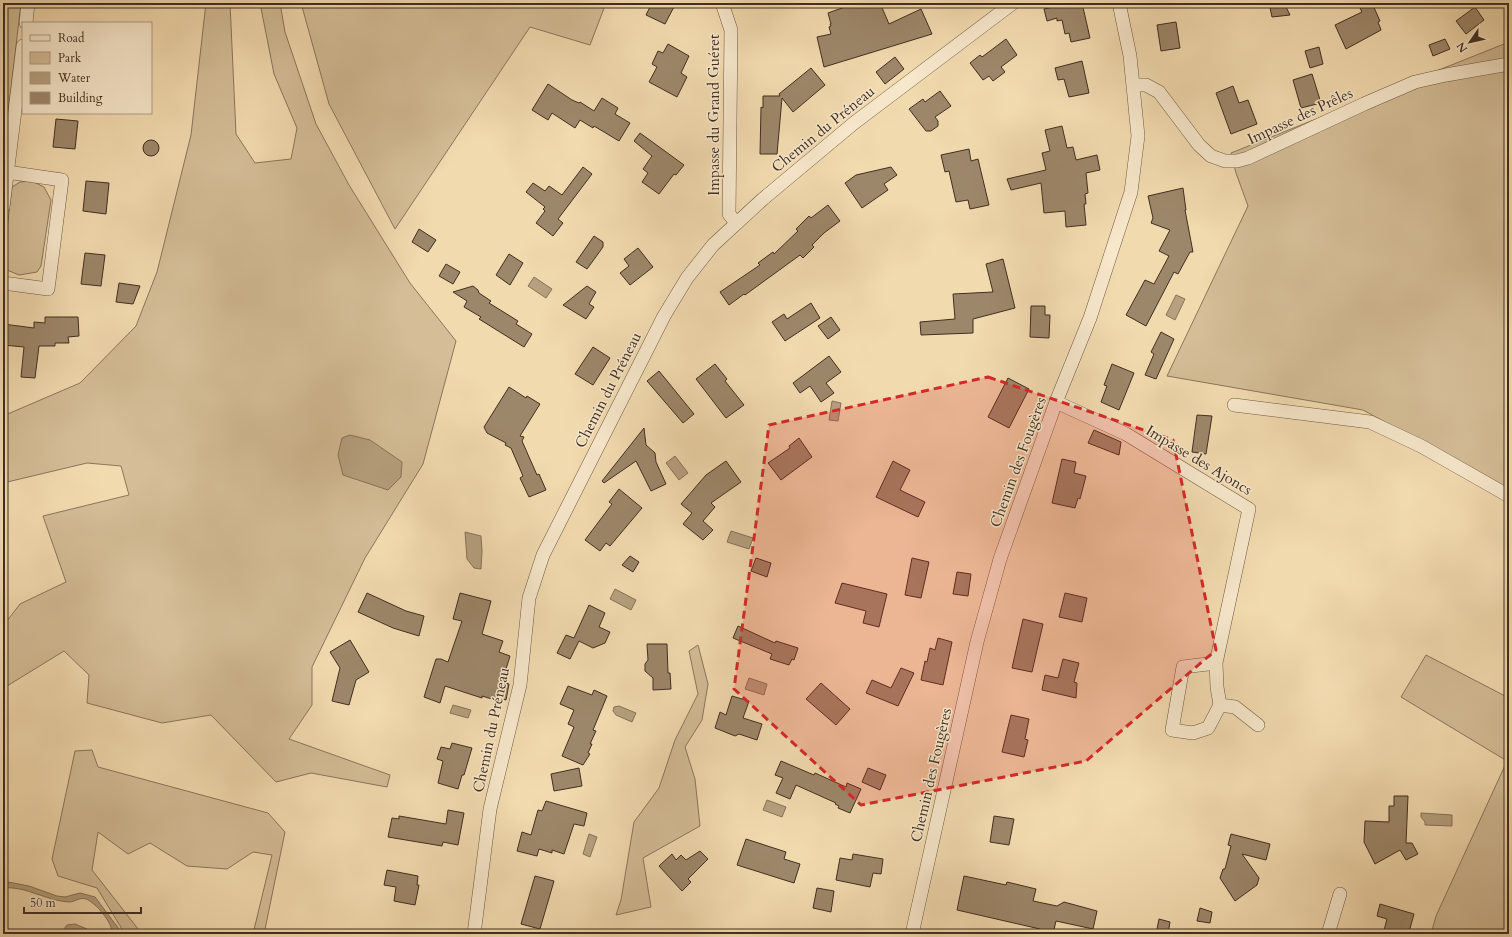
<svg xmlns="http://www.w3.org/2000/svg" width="1512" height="937" viewBox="0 0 1512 937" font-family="Cardo,serif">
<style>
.green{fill:#d4bd97;stroke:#8a765b}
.water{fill:#b6a07e;stroke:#877258}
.building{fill:#9d876a;stroke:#412e1f}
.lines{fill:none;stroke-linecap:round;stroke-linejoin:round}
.street-casing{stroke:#6d5943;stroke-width:14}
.street{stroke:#f7e7cb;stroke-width:13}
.marked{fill:#d62828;fill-opacity:0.2;stroke:#d62828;stroke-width:3;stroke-dasharray:8 5;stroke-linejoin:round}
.labels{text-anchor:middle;stroke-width:3;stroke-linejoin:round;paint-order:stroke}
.street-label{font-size:15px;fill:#412e1f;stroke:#f7e7cb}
</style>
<rect width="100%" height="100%" fill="#f2daaf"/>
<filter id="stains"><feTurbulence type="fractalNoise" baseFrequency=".005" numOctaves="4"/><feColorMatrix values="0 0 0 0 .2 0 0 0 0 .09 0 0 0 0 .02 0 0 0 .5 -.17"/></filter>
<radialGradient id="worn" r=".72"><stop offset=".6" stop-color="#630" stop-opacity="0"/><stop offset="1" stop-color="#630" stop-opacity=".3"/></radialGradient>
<!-- green -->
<path class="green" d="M3 3H21L3 156Z
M206 3H230L236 134 255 163 291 159 297 128 274 74 260 3H280L285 32 316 124 349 185 410 283 456 341 423 464 365 558 312 667V705L289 739 390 775 387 787 311 773 276 782 211 715 162 723 87 703 89 675 64 651 7 686 3 685V626L20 604 66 582 43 516 129 495 121 466 87 463 3 483V416L80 383 136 326 157 272 191 135Z
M301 3H606L590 45 530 27 395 229 329 104Z
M1509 42V490L1363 410 1167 376 1248 206 1236 173 1231 153Z
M32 181 44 187 51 200 41 266 37 272 19 275 7 270 3 263 12 187 20 182Z
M698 645 708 684 702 720 685 747 695 779 700 826 643 858 651 907 616 915 621 900 634 822 659 788 675 740 698 694 689 651Z
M1426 655 1509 698V934H1431L1436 916 1507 761 1401 697Z
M92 750 98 767 268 813 285 832 264 934H253L272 855 253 852 227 869 187 866 150 843 128 854 98 832 92 870 142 934H125L97 888 58 876 52 859 75 751Z"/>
<!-- water -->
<path class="water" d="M534 277 552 289 546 298 528 286Z
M1176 295 1185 299 1175 320 1166 315Z
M832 401 841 403 838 421 829 420Z
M350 435 370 440 402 462 401 477 388 490 343 475 338 455 342 438Z
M675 456 688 473 679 480 666 463Z
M731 531 753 538 749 549 727 542Z
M465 532 481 536 482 551 481 569 474 568 467 559Z
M615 589 636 600 631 610 610 599Z
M749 678 767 684 764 695 745 689Z
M453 705 471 710 468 718 450 713Z
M619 706 636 713 632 722 616 715 613 711 614 707Z
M767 800 786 807 782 817 763 810Z
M1421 813 1452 815V826L1425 825V822L1421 817Z
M589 834 597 837 590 857 583 854Z
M3 881 29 886 57 896 65 897 80 893 95 897 119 929 118 934H112C114 924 95 902 86 899 79 897 75 902 69 902 53 901 39 894 24 890 17 888 10 888 3 887Z
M75 924 87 929 89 934H60L67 925Z"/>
<!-- building -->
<path class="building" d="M652 3H676L665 24 646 15Z
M856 3H880L889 24 921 9 932 34 824 67 817 37 831 34 829 27 831 26 830 24H831L828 13Z
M1072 3H1082L1090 38 1071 42 1069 33 1065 34 1062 20 1057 21V18L1047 21 1044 9Z
M1269 3H1284L1290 15 1272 17Z
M1370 3H1372L1380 21 1378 22 1381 30 1346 49 1335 25 1362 12 1360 8Z
M1475 7 1484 20 1466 34 1456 21Z
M1176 22 1180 48 1161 51 1157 25Z
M1006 39 1017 55 1001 67 1005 72 993 81 989 76 983 80 970 63 980 55 982 57Z
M1445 39 1450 49 1433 56 1429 45Z
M668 44 689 56 681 73 687 77 677 97 649 82 657 67 652 64 658 51 663 53Z
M1319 47 1323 64 1310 68 1305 51Z
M895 57 904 69 885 84 876 72Z
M1082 61 1089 93 1069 97 1064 79 1058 80 1055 68Z
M811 68 825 85 793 112 782 98 777 154H760L761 107 763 108V96H780L779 94Z
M1312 74 1321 103 1301 108 1293 80Z
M548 84 572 100 579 103 580 102 594 111 602 98 618 108 615 114 630 123 619 141 594 126 593 128 580 120 575 128 552 113 548 120 532 110Z
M1233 86 1239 103 1248 100 1257 124 1231 134 1216 93Z
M940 91 951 106 935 117 938 121V126L931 131H926L909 109 923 99 925 102Z
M56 119 78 121 75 149 53 147Z
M1062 126 1067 148 1073 147 1076 160 1097 155 1100 170 1086 173 1088 193 1085 194 1086 204H1084L1086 225 1066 227 1065 211 1044 213 1041 183 1011 190 1007 179 1046 170 1042 153 1050 151 1045 130Z
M640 133 684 165 676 175 674 174 659 194 642 182 648 173 643 169 652 156 634 141Z
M143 148a8 8 0 1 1 16 0a8 8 0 1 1-16 0Z
M969 149 971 161 978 159 989 205 970 209 968 200 956 202 949 171 945 172 941 155Z
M583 167 592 174 558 219 563 223 553 236 536 223 545 211 543 209 545 207 526 192 533 183 545 191 549 186 562 195Z
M891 167 897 175 884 184 888 190 862 208 845 183 856 175Z
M86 181 109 183 106 214 83 211Z
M1183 188 1186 210H1185L1193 252H1190L1178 274 1174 272 1146 326 1126 315 1145 280 1154 284 1169 256 1159 251 1170 230 1151 223 1153 218 1148 196Z
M828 205 840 221 824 233 812 245 814 247 803 258 800 255 745 295 744 294 729 305 720 292 760 265 758 263 773 252 774 254 798 231 796 229 809 216 811 218Z
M419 229 436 240 428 252 412 242Z
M594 236 603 242V247L587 269 576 262Z
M638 248 653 267 630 285 620 273 629 266 624 259Z
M85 253 105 255 101 286 81 284Z
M509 254 523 263 510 285 496 275Z
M1003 259 1015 308 973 319V333L921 335 920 322 955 319 953 294 993 292 986 264Z
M446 264 460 272 453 284 439 276Z
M119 283 140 286 133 304 116 302Z
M473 286 478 290 479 293 491 301 489 303 518 321 516 324 532 334 524 347 479 319 481 317 464 307 467 301 453 292Z
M587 286 596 292 589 304 594 307 586 319 563 305Z
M811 303 820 318 785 341 772 322 784 314 787 319Z
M1031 306H1045V315H1050L1049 338 1030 337Z
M45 317H78L79 336 68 337 69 343H55V346H39L35 378 21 377 24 347 3 345V324L34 328V322L45 323Z
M831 317 840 330 828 339 818 326Z
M1161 332 1174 339 1156 379 1145 375 1154 354 1151 352Z
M593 347 610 358 593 385 575 374Z
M829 356 841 372 826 383 834 393 821 402 810 386 800 393 793 383Z
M715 364 727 379 725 381 744 405 726 418 696 379Z
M1112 364 1134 373 1119 410 1101 402 1107 386 1104 385Z
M659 371 694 414 683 423 647 381Z
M1008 378 1029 389 1009 428 988 417Z
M509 387 526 398 527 396 540 404 520 436 524 437 522 441 537 475 539 474 546 490 529 497 520 478 523 476 511 448 505 445 506 443 487 433 484 427Z
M1197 415 1212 416 1206 454 1192 452Z
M644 428 646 445 655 453 656 462 666 484 651 491 636 461 604 483 602 481Z
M1094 430 1121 442 1119 455 1088 443Z
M799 438 812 457 781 480 768 463 790 448 789 446Z
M1062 459 1076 462 1074 473 1086 476 1080 499 1078 498 1075 508 1052 503Z
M726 461 741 482 711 503 715 507 703 521 713 530 703 540 683 524 692 513 681 504 706 475Z
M893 461 910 470 900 490 925 502 918 517 876 497Z
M619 489 642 508 610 546 606 543 600 551 585 540 612 504 609 502Z
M630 556 639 562 633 572 622 565Z
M756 558 771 563 767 577 751 571Z
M912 558 929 562 921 598 905 595Z
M957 572 971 574 968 596 953 594Z
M842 583 887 594 879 627 863 623 866 611 835 603Z
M367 593 406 611 424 616 419 636 393 628 358 612Z
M460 593 491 601 482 634 503 641 499 652 510 656 502 682 509 684 506 700 503 699 502 702 482 696V698L445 686 440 703 424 697 436 659H441L448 662 462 621 453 619Z
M1065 593 1087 598 1082 622 1059 617Z
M589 605 605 613 599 627 610 632 605 643 593 648 579 641 570 659 557 653 566 635 574 638Z
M1023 619 1043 624 1032 672 1012 668Z
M738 626 775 643 776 641 798 648 794 660 792 659 789 665 770 659 772 654 733 638Z
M938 638 952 642 943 685 921 680 925 661 927 662 930 648 935 650Z
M350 640 369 672 356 680 349 705 332 701 340 668 330 652Z
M647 644H667L668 673H670L671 689 653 690V678L645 671V664L648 660Z
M1063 659 1079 663 1074 682 1077 683 1076 698 1042 690 1045 675 1058 678Z
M901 668 914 673 898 706 866 693 872 680 891 688Z
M821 683 850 709 836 725 806 699Z
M568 686 592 695 594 690 607 696 593 730 596 731 590 744H592L588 753 590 754 583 765 562 756 574 727 568 724 574 710 560 704Z
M732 696 749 701 743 718 762 724 757 740 739 734 735 736 715 728 720 712 726 715Z
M1011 715 1029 719 1025 739 1028 740 1024 757 1002 752Z
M452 743 472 748 464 775H462L458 789 438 783 443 761 437 759 441 747 450 749Z
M781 761 814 775 815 773 846 787 847 783 861 789 850 813 838 808 839 806 835 804 836 803 796 785 790 799 776 793 783 778 775 775Z
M579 768 582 786 554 791 551 774Z
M868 768 886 775 880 790 862 782Z
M1394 796H1408L1406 843H1412L1418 854 1406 860 1400 850 1375 864 1364 842 1365 821 1389 822V806H1394Z
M546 801 587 813 584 826 574 824 564 854 552 850V853L539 849 537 856 517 851 522 832 531 835 538 810 542 811Z
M448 810 464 813 458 845 443 842 442 846 388 837 392 818 399 819V816L446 824Z
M994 816 1014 819 1009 845 990 842Z
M1231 834 1270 844 1266 860 1242 854 1259 878 1257 885 1235 901 1220 878 1223 869H1225L1231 846 1228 845Z
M746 839 786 852 784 859 800 864 794 883 737 865Z
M700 851 708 859 688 879 691 882 682 891 659 866 672 854 676 860 681 855 686 860Z
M853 854 883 859 881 874 873 873 870 887 836 880 840 858 852 860Z
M387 870 418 876 417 885H419L415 905 394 901 396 887 384 885Z
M535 876 554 881 540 929 521 924Z
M964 876 1006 885 1007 882 1036 889 1033 901 1057 906 1064 902 1097 911 1093 929 1056 921 1053 934H1038L1040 929 957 910Z
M817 888 834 891 831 912 813 908Z
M1380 904 1414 914 1409 932 1402 931 1401 934H1383L1387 919 1377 916Z
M1200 908 1212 912 1210 923 1197 921Z
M1159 919 1170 922 1168 934H1156Z"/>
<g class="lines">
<defs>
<path id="street" d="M723 6 731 30 729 214 736 223
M26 23 28 3
M1133 85H1146L1159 92 1199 145 1211 156 1225 161H1237L1248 158 1364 104 1415 82 1446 75 1509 64
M3 207 23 46
M3 283 48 289 62 180 7 172
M1056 402 1126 434 1249 509 1216 663 1217 687 1220 705 1208 728 1193 733 1172 730 1183 667 1216 663
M1234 405 1370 422 1421 446 1509 496
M1220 705 1235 707 1258 725
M474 934 490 809 520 685 529 598 543 555 664 316 687 278 713 245 763 199 854 123 1013 3
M912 934 977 642 1000 559 1056 402 1090 318 1131 192 1138 136 1130 56 1119 3
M1328 934 1340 894"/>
</defs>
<!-- street casing -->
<use href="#street" class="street-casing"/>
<!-- street -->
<use href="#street" class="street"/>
</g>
<!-- marked area -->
<path class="marked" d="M988 377 1173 440 1216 650 1086 761 861 805 734 689 769 425Z"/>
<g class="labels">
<!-- street labels -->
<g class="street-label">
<text transform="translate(714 115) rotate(-90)" y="5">Impasse du Grand Guéret</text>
<text transform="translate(1300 116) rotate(-25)" y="5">Impasse des Prêles</text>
<text transform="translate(823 129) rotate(-39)" y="5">Chemin du Préneau</text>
<text transform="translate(608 390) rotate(-63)" y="5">Chemin du Préneau</text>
<text transform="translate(1199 460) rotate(31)" y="5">Impasse des Ajoncs</text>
<text transform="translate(1018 462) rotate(-70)" y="5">Chemin des Fougères</text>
<text transform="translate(491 730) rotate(-78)" y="5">Chemin du Préneau</text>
<text transform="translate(931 775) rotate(-77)" y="5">Chemin des Fougères</text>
</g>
</g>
<!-- margin -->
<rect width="1512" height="937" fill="none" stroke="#f2daaf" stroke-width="16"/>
<rect x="4" y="4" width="1504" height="929" fill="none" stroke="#412e1f" stroke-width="2"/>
<rect x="8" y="8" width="1496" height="921" fill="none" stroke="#412e1f"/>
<!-- legend -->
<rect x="22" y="22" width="130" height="92" fill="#f7e7cb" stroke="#ae9d86"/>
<rect x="30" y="35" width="20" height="6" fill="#f7e7cb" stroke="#ae9d86"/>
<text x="58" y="42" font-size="12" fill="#412e1f">Road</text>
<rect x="30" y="52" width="20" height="12" fill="#d4bd97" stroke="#ae9d86"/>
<text x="58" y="62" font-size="12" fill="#412e1f">Park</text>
<rect x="30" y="72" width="20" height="12" fill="#b6a07e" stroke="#ae9d86"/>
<text x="58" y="82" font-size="12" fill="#412e1f">Water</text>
<rect x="30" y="92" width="20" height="12" fill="#9d876a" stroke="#ae9d86"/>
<text x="58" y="102" font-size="12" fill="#412e1f">Building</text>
<!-- north arrow -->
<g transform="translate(1470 42) rotate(236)" stroke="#f7e7cb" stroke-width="3" paint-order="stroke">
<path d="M0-3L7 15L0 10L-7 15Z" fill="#412e1f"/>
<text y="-6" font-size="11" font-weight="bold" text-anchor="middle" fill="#412e1f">N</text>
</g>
<!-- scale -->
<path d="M24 907v6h117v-6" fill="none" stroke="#412e1f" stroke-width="2"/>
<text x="30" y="907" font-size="12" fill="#412e1f" stroke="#f7e7cb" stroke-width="3" paint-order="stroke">50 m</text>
<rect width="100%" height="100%" filter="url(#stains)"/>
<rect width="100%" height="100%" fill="url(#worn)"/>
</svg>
